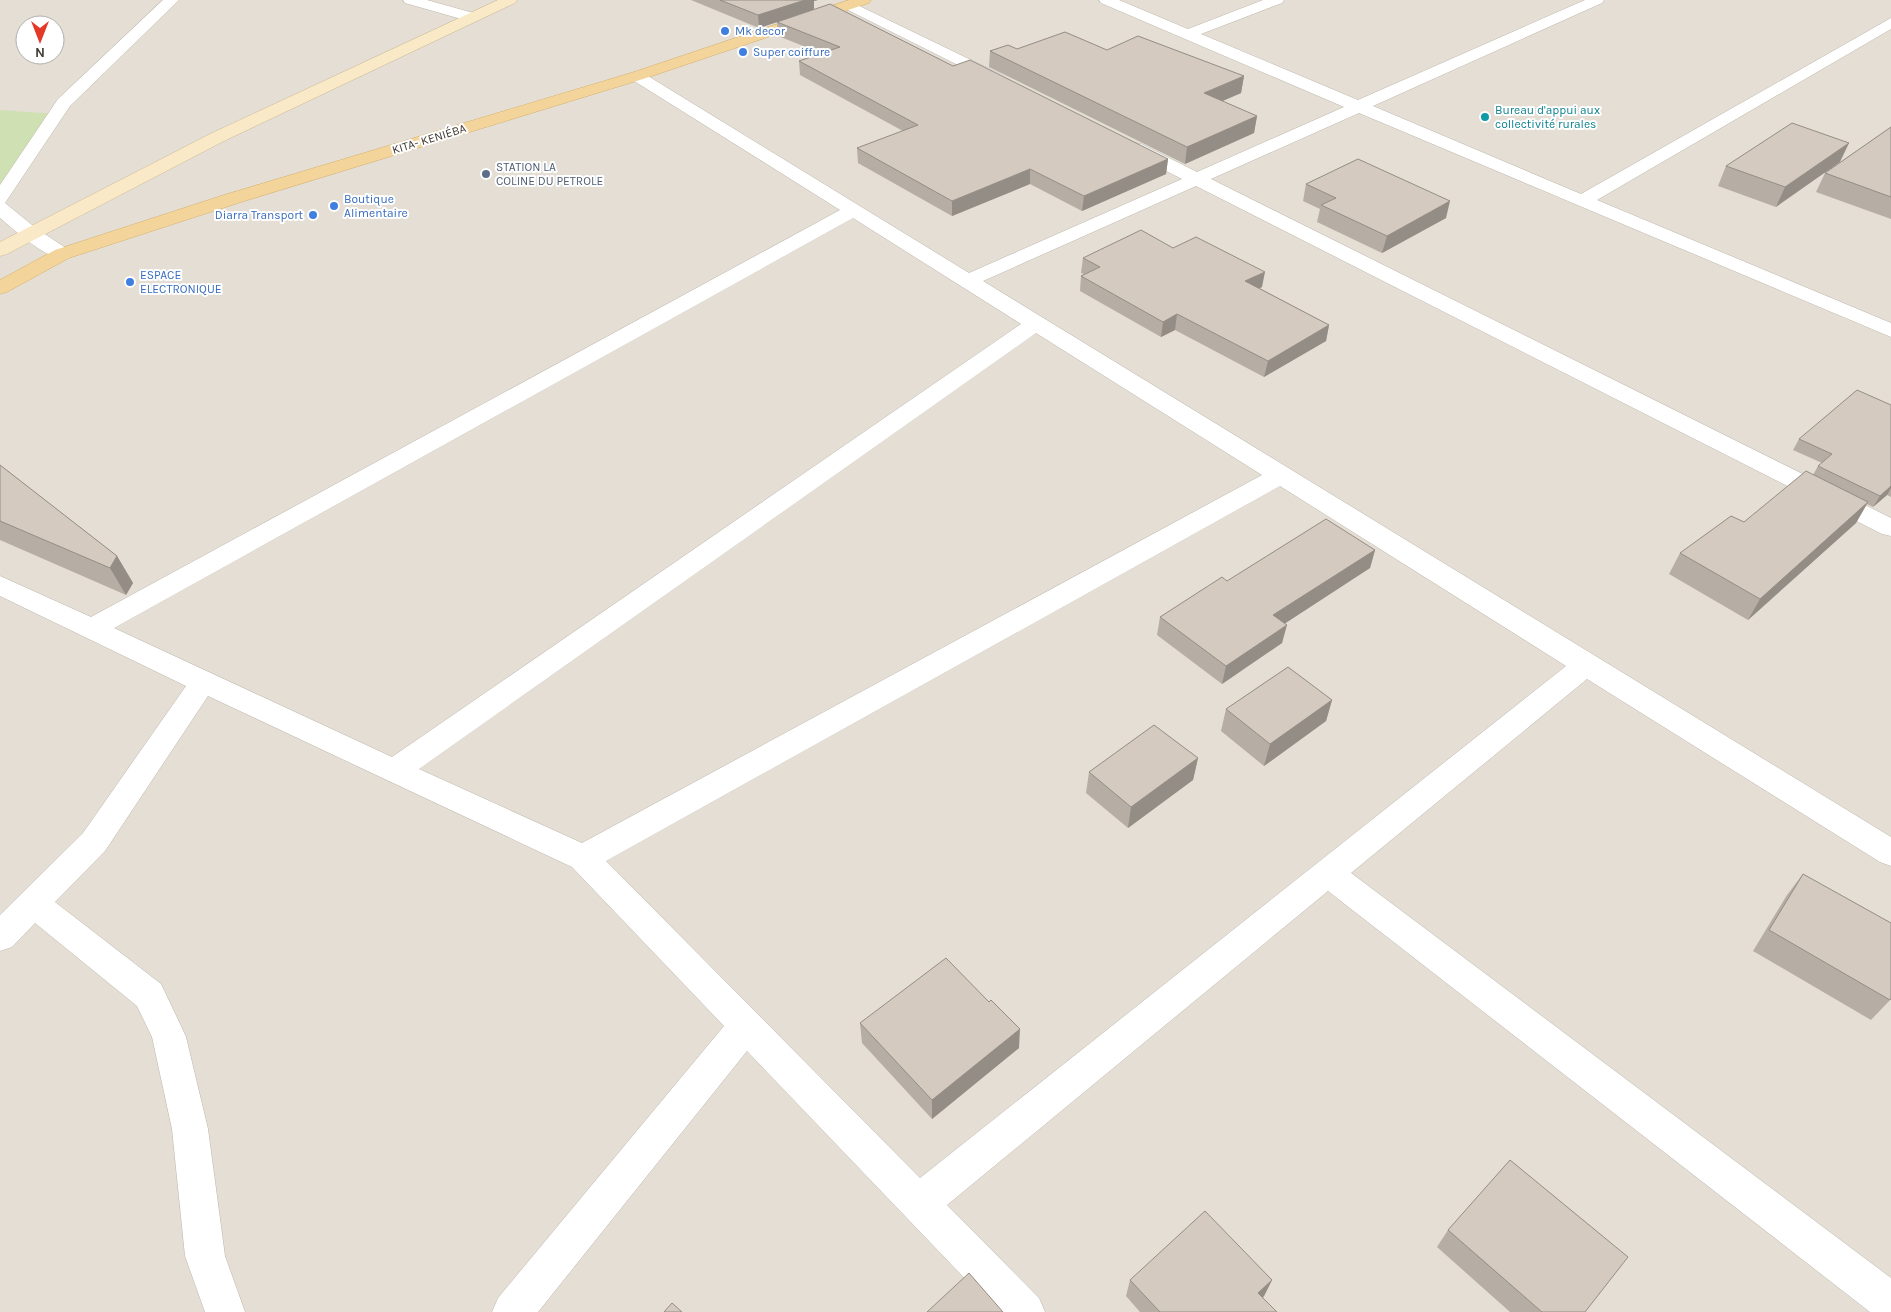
<svg xmlns="http://www.w3.org/2000/svg" width="1891" height="1312" viewBox="0 0 1891 1312" font-family="Karla,sans-serif">
<style>
.residential{fill:#e4ded4;fill-rule:evenodd}
.green{fill:#cfe1b2}
.lines{fill:none;stroke-linecap:round;stroke-linejoin:round}
.street-casing{stroke:#beb6ac;stroke-width:1}
.secondary-casing{stroke:#cb9;stroke-width:1}
.primary-casing{stroke:#d6b06d;stroke-width:1}
.street{fill:#fff;fill-rule:evenodd}
.secondary{fill:#f9e9c7;fill-rule:evenodd}
.primary{fill:#f3d59b;fill-rule:evenodd}
.wall{fill:#b6aea4}
.shaded-wall{fill:#948d86}
.building{fill:#d4cabf;stroke:#948d86}
.shop-dot{fill:#3f7fe0;stroke:#fff;stroke-width:2}
.culture-dot{fill:#0f9aa8;stroke:#fff;stroke-width:2}
.service-dot{fill:#5c6f8a;stroke:#fff;stroke-width:2}
.labels{text-anchor:middle;stroke-width:4;stroke-linejoin:round;paint-order:stroke}
.far-shop-label{font-size:12px;fill:#366cbe;stroke:#fff;text-anchor:start}
.far-culture-label{font-size:12px;fill:#0d838f;stroke:#fff;text-anchor:start}
.far-street-label{font-size:12px;fill:#423c35;stroke:#fff}
.far-service-label{font-size:12px;fill:#4e5e75;stroke:#fff;text-anchor:start}
</style>
<rect width="100%" height="100%" fill="#f1ece5"/>
<!-- residential -->
<path class="residential" d="M0 0H1891V1312H0ZM25 25H55V55H25Z"/>
<!-- green -->
<path class="green" d="M0 110 56 114 0 199Z"/>
<g class="lines">
<defs>
<path id="street" d="M163 0H179L70 106 5 203 37 229 69 250 72 254 69 258C49 263 15 230 0 218V185L58 99Z
M403 0H427L477 14 480 17 477 20 472 22 405 3Z
M1099 0H1119L1188 29 1263 0H1284L1282 3 1201 34 1358 100 1585 0H1604L1602 3 1373 106 1581 194 1891 18V29L1597 200 1891 323V337L1359 113 1211 179 1891 518V536L1882 534 1196 186 983 281 1891 837V866L1880 862 1587 679 1351 873 1891 1278V1312H1870L1328 891 947 1205 1039 1298 1045 1312H997L747 1051 538 1312H492L498 1298 724 1026 572 867 208 696 105 851 55 902 161 984 181 1026 186 1037 208 1129 225 1256 245 1312H205L185 1256 172 1129 152 1037 137 1006 35 923 12 947 0 951V915L83 833 186 686 0 596V576L91 617 840 210 631 79 629 76 631 73H643L969 273 1182 179 1129 152 1126 148 1129 144 1135 143 1141 144 1197 172 1344 107 1101 3ZM853 218 1021 324 392 757 114 628ZM1036 333 1262 475 582 843 419 769ZM1280 486 1566 666 920 1178 606 861Z
M849 1 1002 75 1004 78 1002 81H990L844 8 842 5 844 2Z"/>
<path id="secondary" d="M498 0H517L515 3 222 142 7 254 0 256V242L210 134Z"/>
<path id="primary" d="M849 0H871L869 3 643 79 238 203 69 258 7 292 0 294V280L55 250 224 195 631 73Z"/>
</defs>
<!-- street casing -->
<use href="#street" class="street-casing"/>
<!-- secondary casing -->
<use href="#secondary" class="secondary-casing"/>
<!-- primary casing -->
<use href="#primary" class="primary-casing"/>
<!-- street -->
<use href="#street" class="street"/>
<!-- secondary -->
<use href="#secondary" class="secondary"/>
<!-- primary -->
<use href="#primary" class="primary"/>
</g>
<!-- wall -->
<path class="wall" d="M691 0H818L814 1V9L953 66 1168 159 1166 174 1082 211 1030 184 952 216 858 163 857 148 903 131 800 75 799 61 821 53 778 36 777 22 759 28Z
M1107 50 1244 76 1241 93 1222 101 1257 116 1254 133 1185 164 989 67 990 51Z
M1891 127V219L1816 192 1825 173Z
M1849 143 1776 207 1718 186 1726 166Z
M1306 184 1446 218 1382 253 1317 222 1320 209 1303 201Z
M1173 248 1262 287 1259 288 1329 325 1326 341 1264 377 1175 330 1161 337 1080 291 1081 276 1084 274 1081 273 1083 258Z
M1891 405V497L1887 495 1873 507 1867 504 1856 523 1748 620 1669 574 1680 553 1744 522 1813 475 1818 466 1822 463 1793 450 1799 439Z
M0 465 117 556 133 583 126 595 0 540Z
M1375 550 1370 568 1285 623 1282 643 1222 684 1157 635 1160 617 1227 581Z
M1332 700 1326 721 1264 766 1221 731 1226 709Z
M1198 758 1193 780 1128 828 1086 793 1089 772Z
M1803 874 1890 1000 1871 1020 1753 951 1787 895Z
M860 1023 1019 1048 932 1119 862 1043Z
M1448 1230 1585 1312H1510L1437 1247Z
M1130 1280H1272L1263 1298 1277 1312H1140L1126 1296Z"/>
<!-- shaded-wall -->
<path class="shaded-wall" d="M804 0H818L814 1V10L759 28 758 15Z
M1244 76 1241 93 1202 110 1204 93Z
M1257 116 1254 133 1185 164 1187 147Z
M1849 143 1840 162 1776 207 1785 187Z
M1168 159 1166 174 1082 211 1084 196Z
M1030 169V184L952 216V201Z
M1450 201 1446 218 1382 253 1387 236Z
M1265 272 1262 287 1243 297 1245 281Z
M1177 314 1175 330 1161 337 1163 322Z
M1329 325 1326 341 1264 377 1268 361Z
M1891 486V488L1887 495 1873 507 1880 496Z
M1868 502 1856 523 1748 620 1760 599Z
M1375 550 1370 568 1269 634 1273 615Z
M117 556 133 583 126 595 110 568Z
M1287 625 1282 643 1222 684 1226 666Z
M1332 700 1326 721 1264 766 1270 744Z
M1198 758 1193 780 1128 828 1131 807Z
M1020 1029 1019 1048 932 1119V1100Z
M1272 1280 1264 1296 1251 1309 1258 1293Z"/>
<!-- building -->
<path class="building" d="M720 0H805L758 15Z
M830 4 953 66 970 60 1168 159 1084 196 1030 169 952 201 857 148 918 125 799 61 840 47 777 22Z
M1065 32 1107 50 1138 36 1244 76 1204 93 1257 116 1187 147 990 51 1008 45 1017 49Z
M1792 123 1849 143 1785 187 1726 166Z
M1891 127V197L1825 173Z
M1358 159 1450 201 1387 236 1321 205 1336 198 1306 184Z
M1141 230 1173 248 1196 237 1265 272 1245 281 1329 325 1268 361 1177 314 1163 322 1081 276 1100 267 1083 258Z
M1857 390 1891 405V486L1880 496 1818 466 1832 454 1799 439Z
M0 465 117 556 110 568 0 521Z
M1806 471 1868 502 1760 599 1680 553 1731 516 1744 522Z
M1326 519 1375 550 1273 615 1287 625 1226 666 1160 617 1222 577 1227 581Z
M1288 667 1332 700 1270 744 1226 709Z
M1154 725 1198 758 1131 807 1089 772Z
M1803 874 1891 923V998L1890 1000 1769 930Z
M946 958 989 1002 991 1000 1020 1029 932 1100 860 1023Z
M1510 1160 1628 1257 1585 1312H1542L1448 1230Z
M1205 1211 1272 1280 1258 1293 1277 1312H1160L1130 1280Z
M969 1273 1003 1312H927Z
M672 1303 682 1312H664Z"/>
<!-- markers -->
<g class="shop-dot">
<circle cx="725" cy="31" r="5"/>
<circle cx="743" cy="52" r="5"/>
<circle cx="334" cy="206" r="5"/>
<circle cx="313" cy="215" r="5"/>
<circle cx="130" cy="282" r="5"/>
</g>
<circle class="culture-dot" cx="1485" cy="117" r="5"/>
<circle class="service-dot" cx="486" cy="174" r="5"/>
<g class="labels">
<!-- far-shop labels -->
<g class="far-shop-label">
<text x="735" y="35">Mk decor</text>
<text x="753" y="56">Super coiffure</text>
<text x="344" y="203">Boutique<tspan x="344" dy="14">Alimentaire</tspan></text>
<text x="303" y="219" text-anchor="end">Diarra Transport</text>
<text x="140" y="279">ESPACE<tspan x="140" dy="14">ELECTRONIQUE</tspan></text>
</g>
<!-- far-culture labels -->
<g class="far-culture-label">
<text x="1495" y="114">Bureau d'appui aux<tspan x="1495" dy="14">collectivité rurales</tspan></text>
</g>
<!-- far-street labels -->
<g class="far-street-label">
<text transform="translate(429 139) rotate(-17)" y="4">KITA- KENIÉBA</text>
</g>
<!-- far-service labels -->
<g class="far-service-label">
<text x="496" y="171">STATION LA<tspan x="496" dy="14">COLINE DU PETROLE</tspan></text>
</g>
</g>
<!-- north arrow -->
<g transform="translate(40 40) rotate(180)"><circle r="24" fill="#ffffff" stroke="#b3b1ae"/>
<path d="M0-4L9 19L0 12L-9 19Z" fill="#e33929"/>
<text y="-8" font-size="14" font-weight="bold" text-anchor="middle" fill="#423c35">N</text>
</g>
</svg>
